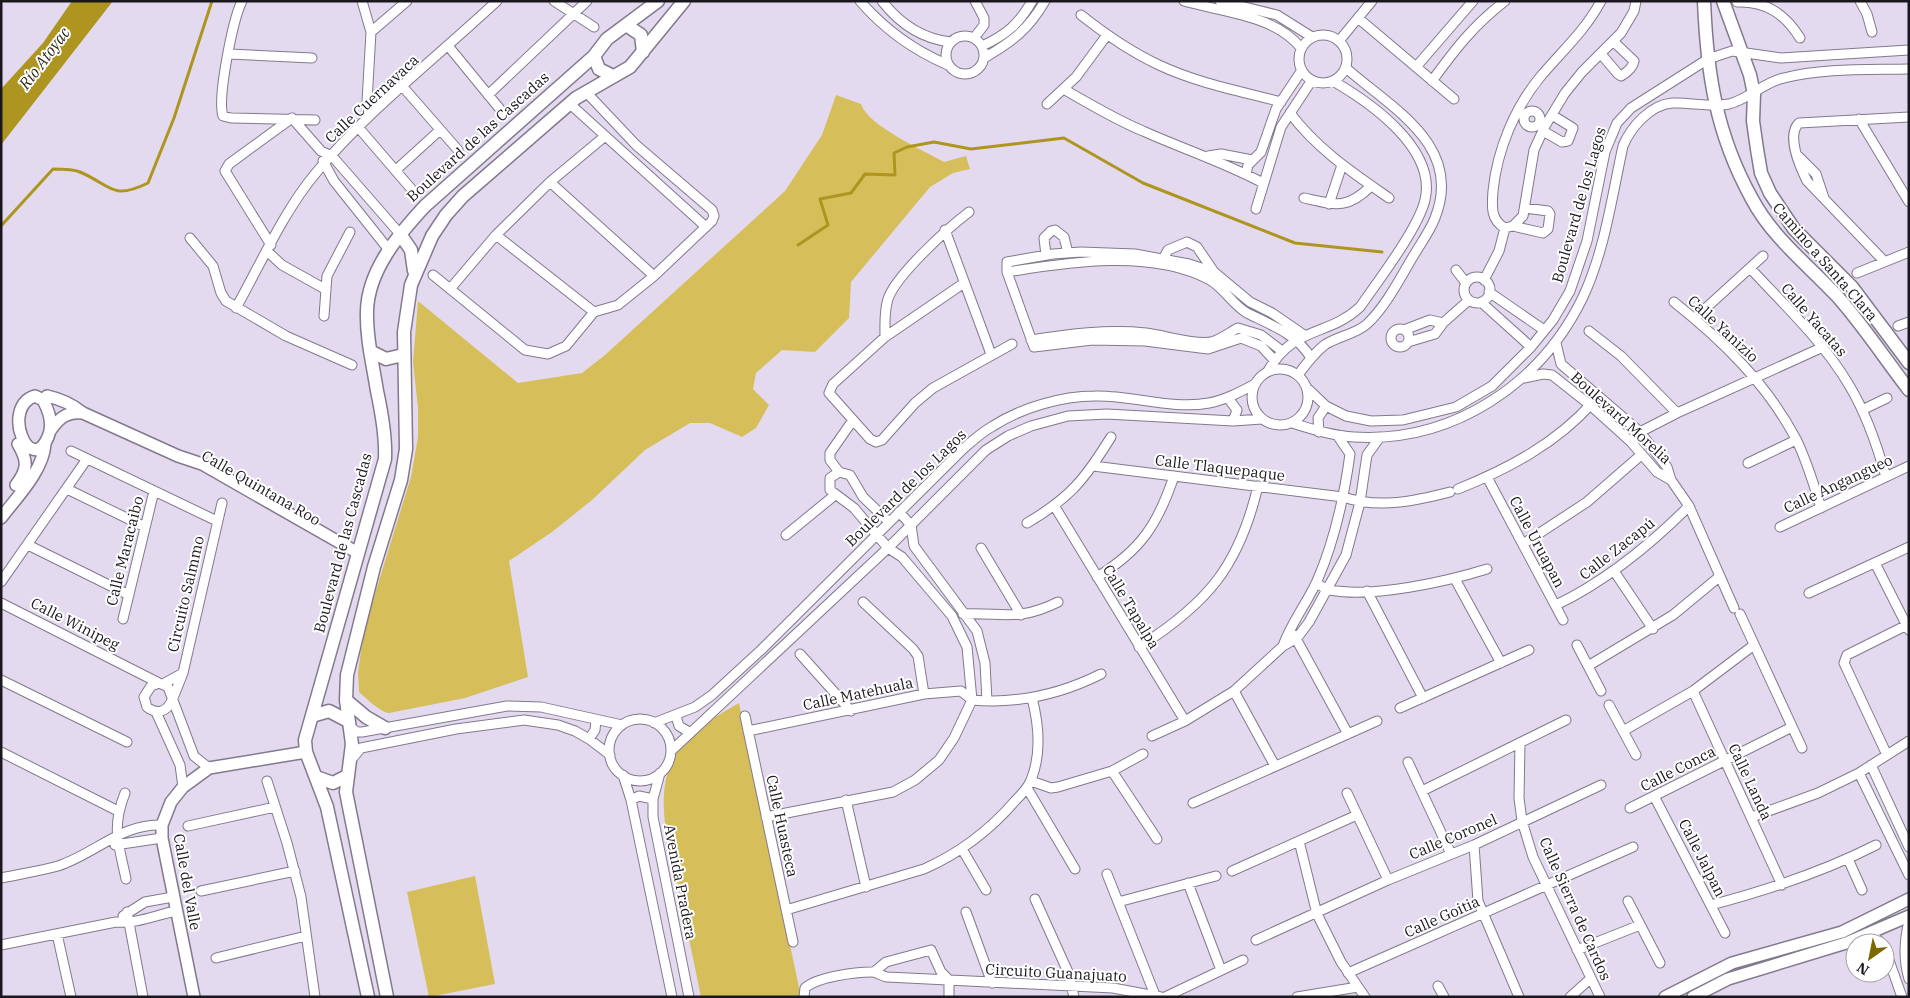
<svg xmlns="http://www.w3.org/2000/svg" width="1910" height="998" viewBox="0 0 1910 998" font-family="'IBM Plex Serif',serif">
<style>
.green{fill:#d6bf5b}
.water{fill:#ad951f}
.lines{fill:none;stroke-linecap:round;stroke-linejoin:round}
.stream{stroke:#ad951f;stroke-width:3}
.minor-casing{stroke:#82798d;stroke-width:11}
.tertiary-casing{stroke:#82798d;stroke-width:14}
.secondary-casing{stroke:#82798d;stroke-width:15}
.minor{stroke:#fff;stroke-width:9}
.tertiary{stroke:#fff;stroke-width:11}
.secondary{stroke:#fff;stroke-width:12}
.labels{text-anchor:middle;stroke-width:4;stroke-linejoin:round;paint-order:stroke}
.street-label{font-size:15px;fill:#1b171f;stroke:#fff}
.water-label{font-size:16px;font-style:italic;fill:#2f2a17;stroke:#fff}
</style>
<rect width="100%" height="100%" fill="#e4daef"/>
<!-- green -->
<path class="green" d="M836 95 861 104C868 126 923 150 944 162L966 156 970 169 953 173 930 187 851 282 849 318 815 352 782 350 756 373 753 389 769 405 756 428 742 437 710 423H690L645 450 592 500 552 532 509 561 528 677 465 698 389 713C380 712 367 699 359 692L358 673 362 643 370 610 411 477 418 437V408L413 362 418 301 518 383 582 373 605 355 785 191 822 135Z
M739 703 801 997H701L665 823C657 757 686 733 739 703Z
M475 876 495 984 429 997 407 892Z"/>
<!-- water -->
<path class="water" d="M72 1H113L1 145V89L43 43Z"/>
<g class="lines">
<!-- stream -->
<path class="stream" d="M1 226 53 169C62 169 73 169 80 172 111 185 111 201 148 183L174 118 212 1
M798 245 828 225 820 199 851 193 865 174 895 175 894 153 907 147 934 142 971 149 1064 138 1143 183 1295 243 1382 252"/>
<defs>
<path id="minor" d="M242 1C233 19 217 98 223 116L231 118 315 120
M362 1 371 32 366 119
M554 1 594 27
M860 1C885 30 913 50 948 65
M882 1C900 24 922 39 951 42
M1184 1C1222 12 1275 15 1301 48
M1220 1 1277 15 1312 37
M1601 1C1585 31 1562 51 1541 76 1515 107 1497 150 1493 191 1492 205 1490 220 1505 228L1513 226 1523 216 1534 150 1545 126 1565 93 1582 72 1621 33 1634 11 1636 1
M1860 1 1867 14 1872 32
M1737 2C1766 1 1785 14 1800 38
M1081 15C1105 34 1131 52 1159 65 1197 83 1240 91 1281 102
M1358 18 1454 99
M371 32 407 1
M1299 59a24 24 0 1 1 48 0a24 24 0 1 1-48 0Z
M946 55a19 19 0 1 1 38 0a19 19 0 1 1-38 0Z
M974 38 984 25V18L975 1
M1339 41 1372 1
M982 46C1006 35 1019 24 1032 1
M449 47 504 114
M229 54 312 58
M1601 54 1618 74 1621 76C1626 73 1633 67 1634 61L1613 41
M984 58C1013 41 1028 30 1045 1
M1416 67 1473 1
M1432 81C1456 48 1473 26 1505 1
M403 87 458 150
M1065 90C1090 104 1116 120 1143 131 1183 149 1224 162 1263 183
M488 95 587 1
M570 104 706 227
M1047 104 1076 77 1107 35
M1524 119a8 8 0 1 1 16 0a8 8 0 1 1-16 0Z
M1290 113C1317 149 1353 173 1389 198
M1859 119 1909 202
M358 127 413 191
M1543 131 1562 142 1568 141 1573 128 1552 115
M1208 156 1221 154 1252 160
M1798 156 1816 174 1824 198
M323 161 334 181 389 250
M396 170 440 130
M1246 174 1248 165 1261 152 1276 109 1302 70
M550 182 654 276
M1304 198C1335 205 1347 210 1371 186
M1329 204 1342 165
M1256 209 1281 127 1312 80
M1513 226 1543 233 1548 229 1550 214 1548 211 1525 208
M945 230 991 354
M496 235 594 312
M190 238 213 266 221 293 226 301 286 336 352 365
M271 245 225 171 229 164 292 118 321 151 332 156 400 234
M268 252 282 265 325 289
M1046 255 1044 238 1051 231 1055 230 1064 237 1068 253
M1162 261 1168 250 1187 242 1197 247 1214 272
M1884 261 1807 181C1800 167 1786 135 1799 123L1909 117
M1750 268C1785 306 1823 341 1849 385 1866 413 1877 445 1886 477
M1456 270 1466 283
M1007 272C1069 262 1152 249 1210 280 1224 288 1233 305 1247 313 1271 325 1297 334 1311 358
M1857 273 1909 252
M433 275 525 350 548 354 566 346 594 312 618 305 654 276 712 221 714 216 712 210 636 145 586 92
M1464 290a13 13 0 1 1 26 0a13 13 0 1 1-26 0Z
M1484 280 1499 251 1505 228
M964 283 885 337 833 384 829 393 870 439 876 442 882 440 915 403 933 388 1012 344
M450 289 496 235 550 182 604 137
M1489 292 1544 330
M1481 302 1531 347
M1674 302C1723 341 1767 384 1796 439 1807 461 1814 485 1821 508
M236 308C260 265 284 211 315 174 368 110 436 58 497 1
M324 316 327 276 350 232
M1695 318 1763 256
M1898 326 1909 322
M1391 338a9 9 0 1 1 18 0a9 9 0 1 1-18 0Z
M1404 330 1430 320 1443 323
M1589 331 1621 356 1677 413
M885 337C885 324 884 311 888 299 896 275 948 228 969 212
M1031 340C1069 334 1107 329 1146 333 1164 335 1193 345 1211 342 1220 340 1230 332 1238 328L1261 335 1282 351
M1408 342 1435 334 1443 323 1469 300
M1556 343 1561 364 1640 432 1667 467 1671 480 1689 506 1734 608
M1274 360 1261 346 1241 338 1208 349 1145 341 1092 340 1034 347 1007 272V262L1053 254 1081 252 1135 254 1189 264 1214 272 1250 302 1272 313 1304 335
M1252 397a28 28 0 1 1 56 0a28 28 0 1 1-56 0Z
M1268 371C1294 325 1328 337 1360 307 1378 281 1418 229 1425 200 1437 149 1371 103 1333 81
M1298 375C1306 364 1315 352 1326 344 1339 336 1356 334 1367 324 1387 305 1400 278 1414 255 1421 243 1430 231 1435 218 1464 145 1391 108 1346 68
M1524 378 1543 374 1552 375 1590 405 1631 442 1657 472 1671 480
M1307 388 1326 406 1346 416 1371 421 1403 420 1456 407 1492 386 1531 347 1553 320 1570 291 1587 241 1605 152 1617 123 1631 108 1708 59 1732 51 1781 58 1909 50
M1228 398 1237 410 1233 421
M1862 410 1887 398
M1292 423C1312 429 1333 436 1354 437 1453 443 1541 384 1583 297 1605 250 1612 196 1623 146 1631 127 1650 105 1672 103 1691 102 1710 108 1729 104 1749 99 1764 82 1784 78 1822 68 1869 70 1909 69
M1319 432 1318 418 1326 406
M1631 442 1640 432 1677 413 1823 347
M71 451 217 521
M1748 463 1796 440
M1093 466 1343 497C1379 509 1415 501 1450 492
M839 472 830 460V453L853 420
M1487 477 1563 620
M67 489 145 527
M1458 489C1508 469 1557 443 1593 402
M1055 507 1185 721
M899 512 911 525 914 546 977 631 985 663 987 701
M1027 523C1070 498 1085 479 1111 437
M1780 527 1909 466
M786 535 835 495
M1523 544 1587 502 1641 455
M28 545 129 595
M981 548 1021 615
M1875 563 1909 630
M1614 571 1653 629
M1097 577C1141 550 1158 524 1174 476
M1455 579 1501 663
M1 582 87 459
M1316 583C1320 585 1325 589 1330 590 1373 598 1445 582 1487 569
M1367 591 1423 698
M1809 593 1909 547
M863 602 913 649 918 656 924 694
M1 603 159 683
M1556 605C1606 581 1650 545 1689 506
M963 614C1002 612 1018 622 1058 602
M1740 614 1802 748
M123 619 154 491
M1294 635 1348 734
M1577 645 1601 691
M1283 646C1291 623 1307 603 1317 581 1335 540 1344 498 1350 454L1337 435
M1139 647C1208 603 1239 566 1258 486
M800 654 851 711
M1588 666 1673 615 1719 577
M1 680 127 742
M163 684 183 673
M1234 691 1275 766
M1693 691 1782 885
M173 698 183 673 222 503
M172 700C167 712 157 715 147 707L144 697 151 686 159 683 168 687 194 756 209 768
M972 700C1017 704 1061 694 1101 674
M1609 705 1636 755
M1400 708 1529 650
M156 712 180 765 183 787
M676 716 679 726 689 732
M745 716 793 942
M609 750a31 31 0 1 1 62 0a31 31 0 1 1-62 0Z
M654 723 695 707 712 695 761 650 963 449C972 441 982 432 993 426 1021 408 1061 396 1095 396 1132 395 1172 410 1209 403 1225 400 1240 392 1255 384
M350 727 357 732H362L507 706 541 707 622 725
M748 731 924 694 961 691 972 700
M1623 731 1693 691 1754 645
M1152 736 1185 721 1234 691 1283 646 1297 638 1309 622 1346 555 1360 502 1367 455 1380 437
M589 739 595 730 596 720
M1520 743 1519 798 1522 821 1533 857 1600 997
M671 751 888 548 986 450 1008 436 1031 426 1068 416 1107 414 1233 421 1262 419
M1 752 118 811
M1887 755 1844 663 1847 655 1909 624
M351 760 361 748 456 729 524 720 558 725 575 731 589 739 610 755
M1408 762 1451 854
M1871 765 1909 847
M1112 771 1157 839
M660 773 653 799V817L689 997
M1859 773 1909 875
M623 775 631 800 672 997
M267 781 287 843 301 897 315 997
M1031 781 1051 788 1058 787 1112 771 1143 754
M1027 788 1075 869
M1422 791 1566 720
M125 793C111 828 119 845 126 879
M1347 793 1388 880
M1654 796 1725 933
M631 800 639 796 653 799
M846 800 866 887
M1193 803 1377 721
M1630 808 1792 727
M766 817 893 792 915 780 939 760 954 738 972 700 967 647 952 616 902 557 888 548 854 508 830 490V478L839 472 850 475 863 497 889 522
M1752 817 1818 793 1859 773 1909 741
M188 826 275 807
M1299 841 1317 914 1341 962 1365 997
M115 845 162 838
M1474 845 1478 901 1519 997
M962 849 986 890
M1848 859 1862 890
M1232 871 1357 815
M1107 874 1155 995
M1 878C20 874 40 871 58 866 95 854 122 823 162 825
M1188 883 1221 970
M201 891 295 871
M1035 899 1068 972 1074 997
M1628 901 1660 963
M1118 902 1216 876
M1711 905C1768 890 1823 872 1876 845
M786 910 924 869C960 853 989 831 1015 801 1021 795 1028 788 1031 780 1042 753 1039 725 1032 698
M127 912 143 997
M966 912 992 983
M123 916 145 902 173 897
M1909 921C1904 941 1903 959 1909 979
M57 934 71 997
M1872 934 1881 943
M1256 940 1388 880 1474 845 1601 785
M1 945 116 922C136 924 156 915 176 911
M1885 949 1902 997
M1577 950 1640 925
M216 958 306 936
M874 972 886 962 931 950 941 972 949 980V997
M1348 973 1633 847
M1438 986 1444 997
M804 997 805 988C817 977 855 972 872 972 877 972 881 976 887 977L1113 988 1161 997
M1165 997 1243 960
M1297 997 1358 987
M1570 997 1590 979"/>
<path id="tertiary" d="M35 396 43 400C49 411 54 424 48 437 30 478 0 407 35 396Z
M43 400 47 396C61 399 72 404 83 413
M50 431C59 418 67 411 83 413L178 456 202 464 358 553
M16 485C28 469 28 461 18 444
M1 518C17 497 43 471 45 444
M194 997 162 838V825L171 802 183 787 209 768 306 752
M1665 997 1732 963 1842 932 1909 899
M1693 997 1728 979 1846 943 1909 916"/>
<path id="secondary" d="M1704 1C1707 74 1716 134 1752 199 1772 237 1808 265 1837 296 1863 325 1885 359 1909 390
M1723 1 1750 75 1754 94 1753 121 1757 149 1761 173 1770 193 1794 229 1852 287 1909 363
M626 25 641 35 643 52
M594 56 599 69 613 76
M400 234 411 250 414 271
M370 351 386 359 403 355
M346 700 366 717 385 728
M312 716 329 711 348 721
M316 777 333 783 347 776
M368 997 327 807 306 752 305 740 385 459C386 436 382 414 377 391 373 365 366 338 367 311 368 270 399 234 425 206L594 56 607 39 658 1
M387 997 346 792 352 744 346 700 347 675 374 567 401 480 406 449 404 332 411 285 432 236 446 215 463 196 576 98 630 67 684 1"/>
</defs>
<!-- minor casing -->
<use href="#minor" class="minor-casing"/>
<!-- tertiary casing -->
<use href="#tertiary" class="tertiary-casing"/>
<!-- secondary casing -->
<use href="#secondary" class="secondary-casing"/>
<!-- minor -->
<use href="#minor" class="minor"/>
<!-- tertiary -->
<use href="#tertiary" class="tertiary"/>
<!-- secondary -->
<use href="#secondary" class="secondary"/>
</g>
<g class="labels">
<!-- street labels -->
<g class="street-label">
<text transform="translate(372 99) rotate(-43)" y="5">Calle Cuernavaca</text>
<text transform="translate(478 137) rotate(-42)" y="5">Boulevard de las Cascadas</text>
<text transform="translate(1579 205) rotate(-74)" y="5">Boulevard de los Lagos</text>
<text transform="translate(1825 262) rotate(49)" y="5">Camino a Santa Clara</text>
<text transform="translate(1814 320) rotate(49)" y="5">Calle Yacatas</text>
<text transform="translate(1723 329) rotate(43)" y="5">Calle Yanizio</text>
<text transform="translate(1621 418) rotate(42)" y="5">Boulevard Morelia</text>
<text transform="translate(1220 468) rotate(7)" y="5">Calle Tlaquepaque</text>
<text transform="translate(1838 484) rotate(-25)" y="5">Calle Angangueo</text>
<text transform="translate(261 488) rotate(30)" y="5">Calle Quintana Roo</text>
<text transform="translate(906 488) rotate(-44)" y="5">Boulevard de los Lagos</text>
<text transform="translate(1537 542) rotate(62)" y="5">Calle Uruapan</text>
<text transform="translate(343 543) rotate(-75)" y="5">Boulevard de las Cascadas</text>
<text transform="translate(1617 549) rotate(-38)" y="5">Calle Zacapú</text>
<text transform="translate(125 551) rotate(-76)" y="5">Calle Maracaibo</text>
<text transform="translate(186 594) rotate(-77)" y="5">Circuito Salmmo</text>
<text transform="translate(1131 607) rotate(59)" y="5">Calle Tapalpa</text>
<text transform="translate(75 624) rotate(27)" y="5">Calle Winipeg</text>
<text transform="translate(858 694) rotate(-12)" y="5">Calle Matehuala</text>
<text transform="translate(1678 769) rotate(-27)" y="5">Calle Conca</text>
<text transform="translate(1750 782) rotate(65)" y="5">Calle Landa</text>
<text transform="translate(782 826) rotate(78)" y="5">Calle Huasteca</text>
<text transform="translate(1453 837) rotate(-23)" y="5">Calle Coronel</text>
<text transform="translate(1702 858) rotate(63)" y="5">Calle Jalpan</text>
<text transform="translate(187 882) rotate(80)" y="5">Calle del Valle</text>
<text transform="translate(680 882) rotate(79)" y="5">Avenida Pradera</text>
<text transform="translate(1575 909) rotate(66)" y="5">Calle Sierra de Cardos</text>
<text transform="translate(1442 917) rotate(-24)" y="5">Calle Goitia</text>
<text transform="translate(1056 973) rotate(3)" y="5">Circuito Guanajuato</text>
</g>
<!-- water labels -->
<g class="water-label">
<text transform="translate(44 58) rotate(-53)" y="6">Río Atoyac</text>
</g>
</g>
<!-- border -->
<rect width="1910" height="998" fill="none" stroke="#1b171f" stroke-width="5"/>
<!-- north arrow -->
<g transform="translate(1870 958) rotate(213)"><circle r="24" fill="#ffffff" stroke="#a4a2a5"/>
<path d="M0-4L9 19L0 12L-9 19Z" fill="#7c6900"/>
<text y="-8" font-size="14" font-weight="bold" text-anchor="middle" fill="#1b171f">N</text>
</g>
</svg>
